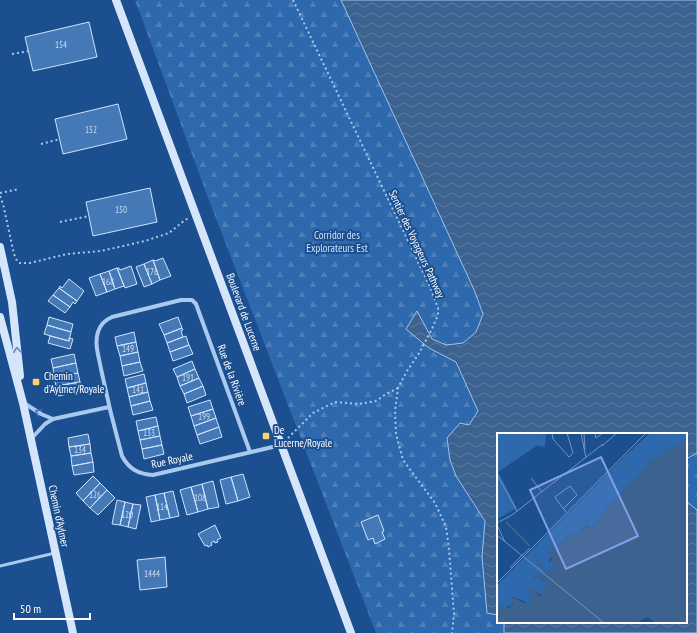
<svg xmlns="http://www.w3.org/2000/svg" width="697" height="633" viewBox="0 0 697 633" font-family="'PT Sans Narrow',sans-serif">
<style>
.forest{fill:url(#forest-firs)}
.water{fill:url(#water-waves);stroke:#9cc4f0}
.building{fill:#4478b7;stroke:#cfe3fa}
.lines{fill:none;stroke-linecap:round;stroke-linejoin:round}
.path{stroke:#a9c9ee;stroke-width:2;stroke-dasharray:2 3;stroke-linecap:butt}
.lane{stroke:#a9c9ee;stroke-width:3}
.street{stroke:#a9c9ee;stroke-width:4}
.secondary{stroke:#d6e6fa;stroke-width:8}
.oneway{stroke:#668bba}
.oneway2{stroke:#4674ac}
.poi-dot{fill:#ffd166;stroke:#1b4f8f;stroke-width:1.5}
.labels{text-anchor:middle;stroke-width:4;stroke-linejoin:round;paint-order:stroke}
.number-label{font-size:9px;fill:#d0dded}
.park-label{font-size:11px;fill:#cfe3fa;stroke:#1b4f8f}
.street-label{font-size:11px;fill:#fff;stroke:#1b4f8f}
.poi-label{font-size:11px;fill:#fff;stroke:#1b4f8f;text-anchor:start}
.inset-river{fill:none;stroke:#3c6290;stroke-width:2}
.inset-road{fill:none;stroke:#7695bc;stroke-width:1}
.view{fill:#839eea;fill-opacity:0.15;stroke:#839eea;stroke-width:2}
.inset-edge{fill:none;stroke:#fff;stroke-width:2}
</style>
<defs>
<pattern id="forest-firs" width="22" height="20" patternUnits="userSpaceOnUse"><rect width="22" height="20" fill="#2e69ad"/><path d="M5 1l3.5 6h-7zM16 11l3.5 6h-7z" fill="#4d80b9"/></pattern>
<pattern id="water-waves" width="16" height="10" patternUnits="userSpaceOnUse"><rect width="16" height="10" fill="#3c6290"/><path d="M0 5q4-4 8 0t8 0" fill="none" stroke="#597aa1"/></pattern>
</defs>
<rect width="100%" height="100%" fill="#1b4f8f"/>
<!-- forest -->
<path class="forest" d="M135 0H341L475 292 483 314 476 332 463 343 446 345 432 339 427 331 429 348 456 362 478 411 469 425 456 476 485 521 482 557 487 613 498 615V622H504V633H376L207 195Z
M697 453V510L686 501V459Z"/>
<!-- water -->
<path class="water" d="M341 0H697V453L686 459V434H498V615L487 613 482 557 485 521 456 476 450 460 447 438 460 423 469 425 478 411 456 362 429 348 406 329 417 311 432 339 446 345 463 343 476 332 483 314 475 292Z
M686 501 697 510V633H504V622H686Z"/>
<!-- building -->
<path class="building" d="M89 22 97 57 33 71 25 37Z
M118 104 127 139 63 154 55 119Z
M150 188 157 222 93 236 86 202Z
M163 258 171 276 160 280 153 260H154L155 261Z
M153 260 160 280 152 284 144 264Z
M144 264 152 284 144 287 136 267Z
M131 266 137 284 125 288 117 268H119L120 270Z
M117 268 124 286 115 289 109 271Z
M109 271 115 289 107 292 100 274Z
M100 274 107 292 96 296 89 278Z
M69 279 84 291 77 301 59 288 60 286 62 288Z
M59 288 77 301 75 304 73 302 70 307 53 295Z
M53 295 70 307 65 313 48 301Z
M49 317 73 324 71 332 47 325Z
M178 317 182 328 164 335 159 324Z
M47 325 71 332 69 341 44 334Z
M182 328 183 330 181 331 183 337 167 343 164 335Z
M134 332 136 342 117 346 115 337Z
M50 336 69 341V338L73 339 70 349 48 343Z
M186 336 189 345 170 352 167 343Z
M136 342 138 352 120 356 117 346Z
M189 345 193 354 173 361 170 352Z
M138 352 140 362 122 366 120 356Z
M74 354 76 363 53 368 51 359Z
M192 361 195 369 177 377 173 369Z
M140 362 143 371 124 376 122 366Z
M76 363 78 373 54 377 53 368Z
M195 369 199 378 180 386 177 377Z
M78 373 80 382 56 386 54 377Z
M144 374 146 383 127 388 125 379Z
M199 378 203 386 184 394 180 386Z
M80 382 82 391 58 396 56 386Z
M146 383 148 392 129 397 127 388Z
M203 386 206 395 187 403 184 394Z
M148 392 150 401 131 406 129 397Z
M210 400 213 409 191 416 188 407Z
M150 401 153 410 133 415 131 406Z
M213 409 216 418 194 426 191 416Z
M156 417 158 426 138 431 136 421Z
M216 418 219 427 197 435 194 426Z
M158 426 160 436 140 440 138 431Z
M219 427 222 437 200 444 197 435Z
M88 434 90 444 69 447 68 438Z
M160 436 162 445 142 449 140 440Z
M90 444 91 453 71 456 69 447Z
M162 445 164 454 144 459 142 449Z
M91 453 93 462 72 466 71 456Z
M93 462 94 472 74 475 72 466Z
M243 474 250 497 238 501 231 477Z
M93 476 100 483 83 501 76 493Z
M231 477 238 501 226 504 220 480Z
M213 481 219 507 208 509 202 484Z
M100 483 107 490 90 508 83 501Z
M202 484 208 509 198 512 191 487Z
M191 487 198 512 187 515 180 490Z
M107 490 115 498 98 515 90 508Z
M173 491 179 516 170 518 164 493Z
M164 493 170 518 160 520 155 495Z
M155 495 160 520 151 522 146 497Z
M117 500 125 502 120 525 112 524Z
M125 502 133 504 128 527 120 525Z
M133 504 141 505 136 529 128 527Z
M378 515 384 531 382 532 385 539 375 544 373 538 368 540 361 522Z
M215 525 221 538 217 540 218 542 215 543 214 541 211 543 212 545 208 547 207 545 205 546 198 534Z
M165 557 167 587 140 590 137 560Z"/>
<g class="lines">
<!-- path -->
<path class="path" d="M293 0 430 287 438 308V315L431 331 418 355 407 371 398 388 395 411 396 434 403 460 435 503 446 527 449 549 454 614 452 633
M12 54 29 51
M41 144 60 139
M0 193 19 189
M0 196 3 204 14 254 17 261 20 263H30L67 254 101 251 145 241 169 233 185 220 189 218
M60 222 89 216
M288 438 313 413 335 402 359 404 376 401 386 394 398 388"/>
<!-- lane -->
<path class="lane" d="M0 566 55 553"/>
<!-- street -->
<path class="street" d="M24 403 41 414 53 419
M31 439 45 424 53 419 109 407
M250 452 196 304 192 300H181L112 317C105 320 100 325 98 332 94 344 99 357 101 369 107 398 114 427 122 456 129 469 138 474 153 475L281 445"/>
<!-- secondary -->
<path class="secondary" d="M116 0 351 633
M0 247 12 302 20 376
M0 317 23 403 73 633"/>
</g>
<!-- one-way arrows -->
<defs><path id="oneway-chevron" d="M-2-3.5L2.5 0L-2 3.5" fill="none" stroke-width="1.6" stroke-linecap="round" stroke-linejoin="round"/></defs>
<use class="oneway" href="#oneway-chevron" transform="translate(17 350) rotate(-96)"/>
<use class="oneway2" href="#oneway-chevron" transform="translate(38 412) rotate(-150)"/>
<!-- markers -->
<g class="poi-dot">
<rect x="32" y="378" width="8" height="8" rx="2"/>
<rect x="262" y="432" width="8" height="8" rx="2"/>
</g>
<g class="labels">
<!-- number labels -->
<g class="number-label">
<text x="61" y="48">154</text>
<text x="91" y="133">152</text>
<text x="121" y="213">150</text>
<text x="152" y="275">176</text>
<text x="108" y="285">168</text>
<text x="128" y="352">149</text>
<text x="188" y="381">191</text>
<text x="138" y="393">141</text>
<text x="204" y="420">199</text>
<text x="149" y="436">133</text>
<text x="80" y="453">134</text>
<text x="95" y="498">126</text>
<text x="200" y="501">108</text>
<text x="162" y="510">114</text>
<text x="127" y="518">120</text>
<text x="152" y="577">1444</text>
</g>
<!-- park labels -->
<g class="park-label">
<text x="337" y="239">Corridor des<tspan x="337" dy="13">Explorateurs Est</tspan></text>
</g>
<!-- street labels -->
<g class="street-label">
<text transform="translate(417 244) rotate(65)" y="4">Sentier des Voyageurs Pathway</text>
<text transform="translate(244 312) rotate(70)" y="4">Boulevard de Lucerne</text>
<text transform="translate(232 375) rotate(70)" y="4">Rue de la Rivière</text>
<text transform="translate(172 460) rotate(-12)" y="4">Rue Royale</text>
<text transform="translate(59 516) rotate(78)" y="4">Chemin d'Aylmer</text>
</g>
<!-- poi labels -->
<g class="poi-label">
<text x="44" y="380">Chemin<tspan x="44" dy="13">d'Aylmer/Royale</tspan></text>
<text x="274" y="434">De<tspan x="274" dy="13">Lucerne/Royale</tspan></text>
</g>
</g>
<!-- overview -->
<g transform="translate(497 433)">
<rect width="190" height="190" fill="#1b4f8f"/>
<path d="M0 0H48L47 8 1 39 20 75 0 86Z" fill="#2e69ad"/>
<path d="M40 0H49L48 14 41 13ZM153 0H190V8L155 29 151 26 152 32 131 52 94 95 89 92 91 88 83 100 74 101 61 113 54 115 52 130 55 128 57 134 51 139 36 144 52 150 46 164 34 154H29L32 158 34 174 29 169 14 163 16 172 0 176V152L127 24Z" fill="#2e69ad"/>
<path d="M190 8V190H160L150 184 139 190H0V176L4 171 11 175 16 172 13 163 27 170 29 169 34 174 32 158 28 154H37L41 162 46 164 43 159 51 150 46 147H38L36 144 51 139 57 134 55 128 52 130 55 126 51 122 54 115 61 113 78 98 83 99 87 95 88 87H91L90 94 94 95 131 52 152 32 150 26 155 29 172 16Z" fill="#3c6290"/>
<path class="inset-river" d="M9 89 33 113M36 119 46 135"/>
<path class="inset-road" d="M55 0 56 6 72 24 76 20 70 0M84 0 89 25M87 0 88 17M98 0 99 5 106 0M105 13 120 0M0 41 20 78M34 45 45 59M66 76 80 62 73 53 58 64 59 66 69 79M0 90 15 82 106 11M0 92 8 109M0 102 107 190M24 123 33 115M26 124 149 0M13 135 24 123M0 150 26 124"/>
<path class="view" d="M104 24 141 103 69 136 33 57Z"/>
<rect width="190" height="190" class="inset-edge"/>
</g>
<!-- scale -->
<path d="M14 613v6h76v-6" fill="none" stroke="#ffffff" stroke-width="2"/>
<text x="20" y="613" font-size="12" fill="#ffffff" stroke="#1b4f8f" stroke-width="3" paint-order="stroke">50 m</text>
</svg>
